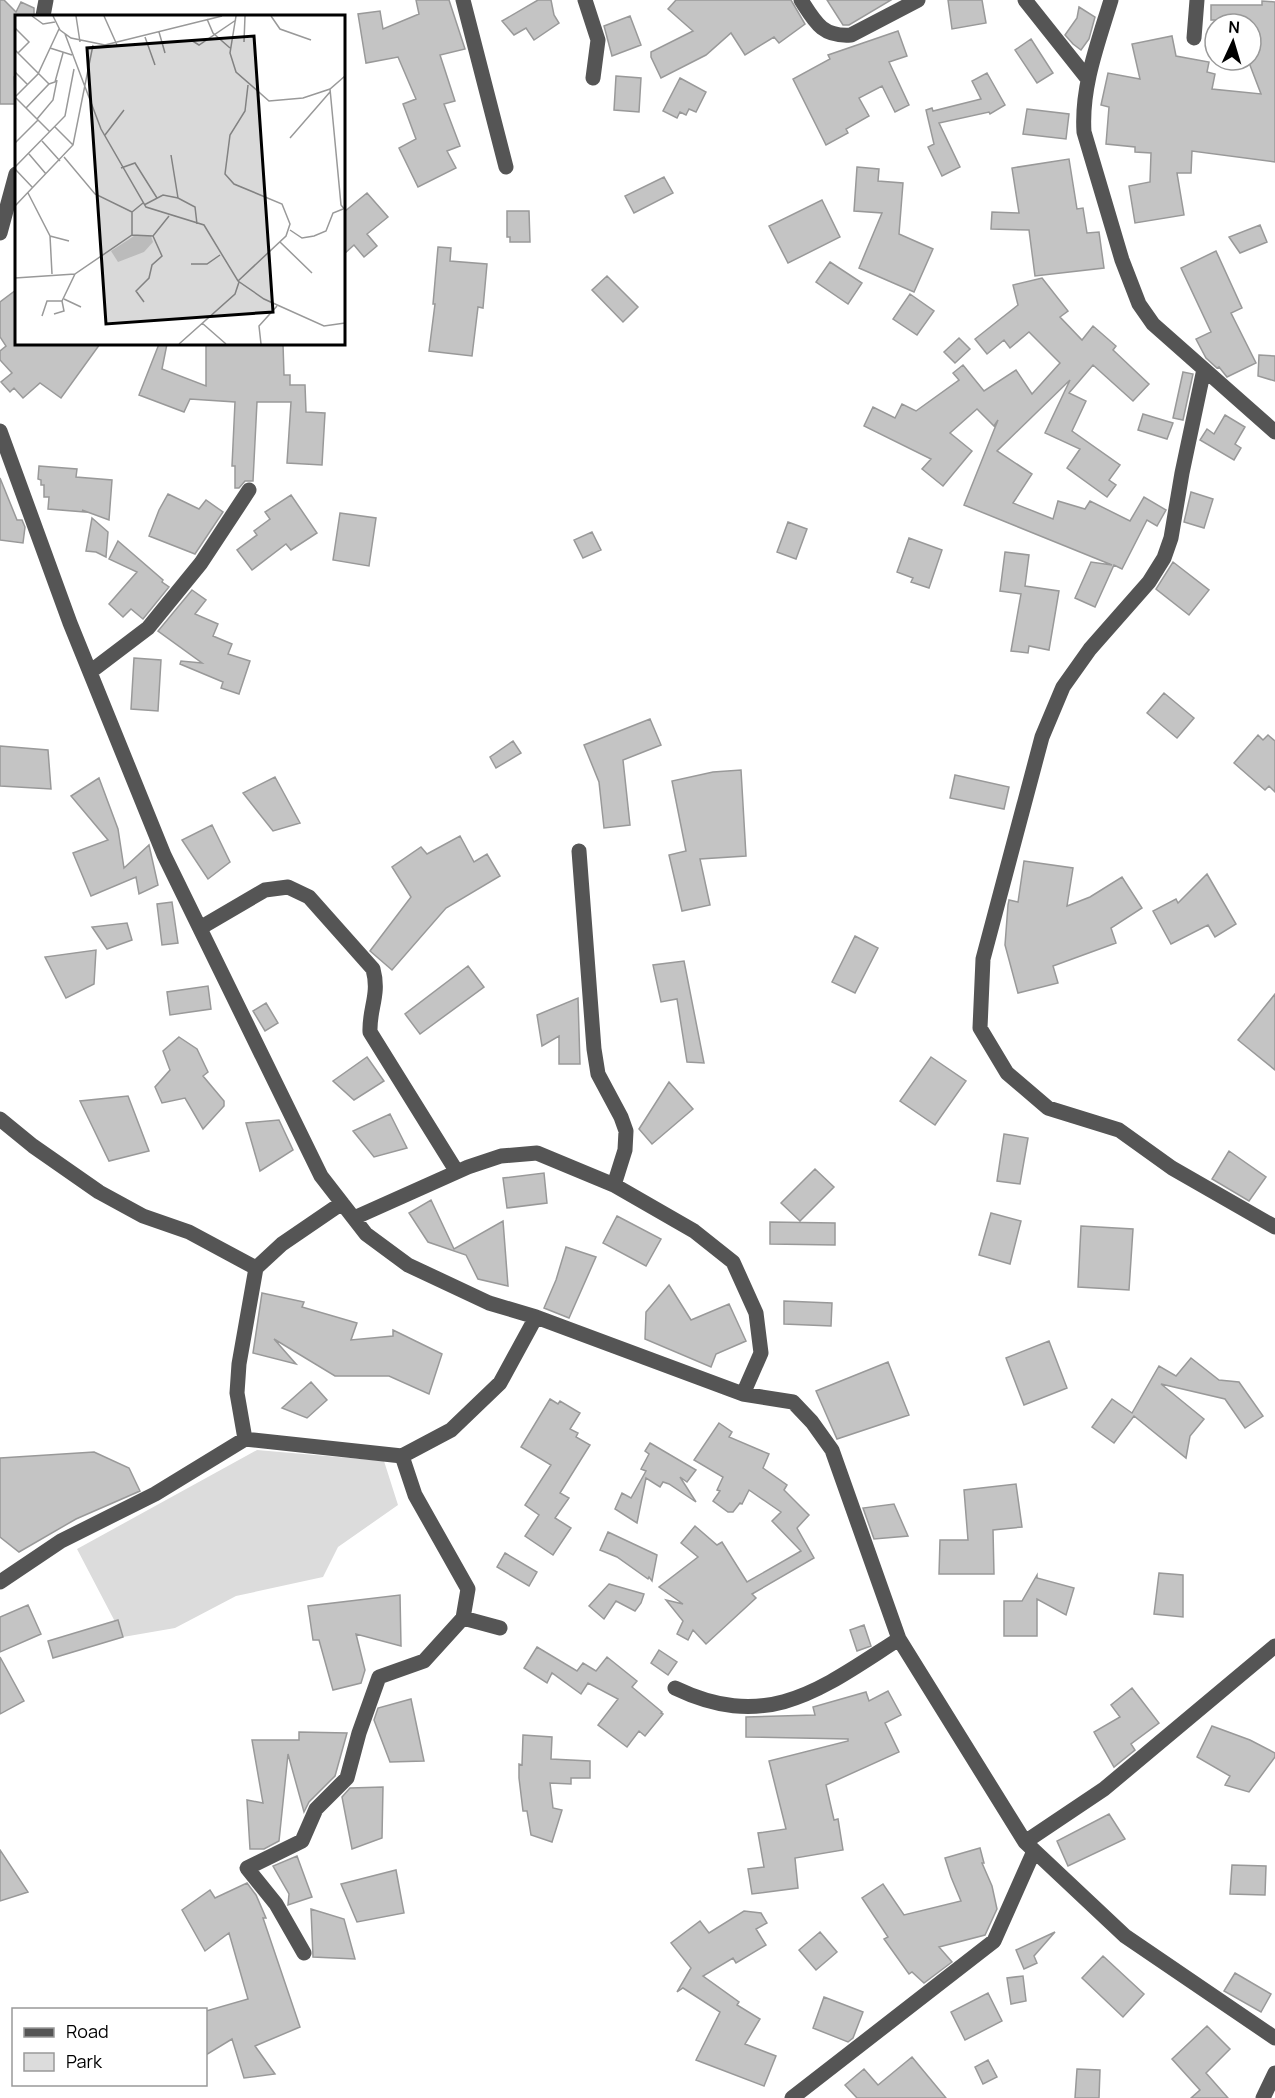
<svg xmlns="http://www.w3.org/2000/svg" width="1275" height="2098" viewBox="0 0 1275 2098" font-family="Manrope,sans-serif">
<style>
.green{fill:#dcdcdc}
.building{fill:#c4c4c4;stroke:#999;stroke-width:1.5}
.lines{fill:none;stroke-linecap:round;stroke-linejoin:round}
.minor{stroke:#555;stroke-width:15}
.inset-road{fill:none;stroke:#999;stroke-width:1.5}
.view{fill:#000;fill-opacity:0.15;stroke:#000;stroke-width:3}
.inset-edge{fill:none;stroke:#000;stroke-width:3}
</style>
<rect width="100%" height="100%" fill="#fff"/>
<!-- green -->
<path class="green" d="M257 1450 384 1461 398 1505 338 1547 323 1577 236 1596 175 1628 123 1637 77 1549Z"/>
<!-- building -->
<path class="building" d="M0 0H4L16 12 21 2 34 8V16H16V77H14L15 104H0Z
M416 0H449L465 49 440 55 455 101 444 104 460 146 447 151 456 168 418 187 399 148 416 139 403 104 416 99 398 57 366 63 358 14 380 11 383 29 419 14Z
M538 0H551L554 15 559 23 534 40 526 28 514 35 502 21Z
M676 0H791L805 24 779 43 774 37 745 55 731 33 706 55 661 78 651 57V52L693 31 668 9Z
M827 0H891L849 25H843Z
M948 0H982L986 23 952 29Z
M1262 1 1275 2V162L1192 151 1191 173H1177L1184 215 1135 223 1129 186 1150 182 1151 153 1135 152V147L1106 144 1109 107 1101 105 1108 73 1140 79 1132 44 1172 36 1176 56 1209 62 1207 72 1215 74 1212 89 1261 94 1248 60H1251V24H1225V20H1211V5H1262Z
M1079 7 1095 17 1089 39 1081 50 1073 44 1065 35 1077 18Z
M630 16 641 45 612 56 604 26Z
M898 31 907 56 889 62 909 105 895 112 882 86 859 98 869 116 846 129 848 133 826 145 793 79 830 59 828 55Z
M1031 39 1053 73 1037 83 1015 50Z
M987 73 1005 105 990 114 989 112 939 123 960 167 942 176 928 147 934 144 926 110 932 108 933 111 981 99 972 81Z
M616 76 641 78 639 112 614 110Z
M680 78 706 92 696 112 689 109 686 115 680 112 677 118 663 111Z
M1027 109 1069 114 1066 139 1023 134Z
M1069 159 1077 209 1083 208 1087 233 1099 232 1104 268 1035 276 1029 230 991 229 992 212 1019 213 1012 168Z
M857 167 879 169 878 181 903 183 899 234 933 249 914 292 859 268 882 213 854 211Z
M664 177 673 193 634 213 625 196Z
M367 193 388 217 367 234 377 246 364 257 354 245 344 254V212Z
M822 200 840 237 788 263 769 226Z
M507 211H529L530 242H510V237H507Z
M1260 225 1267 242 1240 253 1229 237Z
M438 247 451 248 450 261 487 264 483 308 478 307 472 356 429 351 435 304H433Z
M1216 251 1242 308 1231 313 1256 363 1227 377 1219 367 1217 368 1206 358 1196 339 1211 332 1181 268Z
M830 262 862 283 848 304 816 282Z
M607 276 638 307 623 322 592 290Z
M1042 278 1068 311 1060 317 1082 340 1093 326 1116 346 1113 350 1149 384 1133 401 1093 365 1069 393 1086 401 1072 431 1120 465 1109 480 1116 485 1107 497 1067 468 1080 449 1045 433 1070 380 997 451 1032 474 1013 503 1053 519 1058 501 1085 509 1090 501 1130 521 1144 497 1166 510 1157 526 1147 520 1122 569 1114 565 1095 607 1075 598 1091 562 1112 565 964 505 998 420 994 426 977 409 950 433 972 451 943 486 922 469 931 459 864 426 873 407 895 418 902 404 916 411 959 380 953 373 963 365 984 391 1016 370 1032 394 1060 363 1029 332 1010 348 1004 340 987 354 975 339 1018 305 1013 285Z
M16 290V344H100L61 398 40 383 23 398 14 388 10 392 1 382 12 373 0 360V351L6 346 0 337V302Z
M910 294 934 311 917 335 893 319Z
M959 338 970 349 955 363 944 352Z
M159 344H167L162 369 206 386V345L283 344 284 375H290V385H305L306 412 325 413 322 465 287 463 291 402H257L253 481H245L239 488H235V466H232L235 402 190 399 184 412 139 395Z
M1259 355 1275 356V381L1258 376Z
M1183 372 1193 374 1183 420 1173 418Z
M1143 414 1173 423 1167 439 1138 430Z
M1225 415 1245 427 1235 444 1241 448 1234 460 1200 440 1207 429 1214 434Z
M39 466 77 469 76 477 112 480 109 520 82 510 85 512 48 509 49 497H44V485H41V480L38 479Z
M0 478 17 520H22L25 527 23 543 0 540Z
M1191 492 1213 499 1204 528 1184 522Z
M168 494 199 509 206 500 223 512 195 554 149 536 159 510Z
M291 495 317 533 291 550 286 544 252 570 237 550 257 535 254 531 270 519 265 512Z
M340 513 376 518 369 566 333 560Z
M92 518 108 532 106 557 96 552 86 551Z
M788 522 807 529 796 559 777 552Z
M592 532 601 550 583 558 574 540Z
M909 538 942 550 929 588 911 582 913 578 897 572Z
M118 541 163 580 162 582 169 587 143 619 131 609 123 617 109 604 137 572 109 559Z
M1005 552 1029 555 1025 586 1059 591 1049 650 1029 646 1028 653 1011 651 1021 594 1000 591Z
M1173 562 1209 590 1189 615 1156 589Z
M192 590 206 600 195 614 218 624 213 636 232 644 228 654 250 661 239 694 221 688 223 682 180 664 181 661 202 663 158 631Z
M134 658 161 660 158 711 131 709Z
M1164 693 1194 718 1177 738 1147 713Z
M650 719 661 745 623 760 630 825 604 828 599 782 584 745Z
M1258 735 1263 740 1268 735 1275 741V792L1269 786 1265 790 1234 763Z
M513 741 521 753 496 768 490 757Z
M0 746 48 750 51 789 0 786Z
M741 770 746 856 700 859 710 905 682 911 669 855 686 851 672 781 713 772Z
M955 775 1009 787 1004 809 950 798Z
M275 777 300 823 273 831 243 793Z
M99 778 118 829 124 868 149 845 158 885 139 894 136 877 91 896 73 853 108 840 71 796Z
M212 825 230 862 208 879 182 840Z
M460 836 474 862 487 854 500 876 446 908 392 970 370 951 411 897 392 867 421 847 427 854Z
M1024 861 1073 868 1067 906 1090 897 1122 877 1142 908 1111 928 1116 943 1053 966 1058 983 1018 993 1005 945 1008 905 1009 900 1018 902Z
M1207 874 1236 924 1215 937 1208 925 1171 944 1153 911 1176 899 1178 903Z
M172 902 178 943 162 945 157 904Z
M127 923 132 940 107 949 92 927Z
M855 936 878 948 855 993 832 982Z
M96 950 94 984 66 998 45 957Z
M684 961 704 1063 687 1062 677 999 661 1002 653 965Z
M468 966 484 987 420 1034 405 1014Z
M208 986 211 1009 170 1015 167 992Z
M1275 994V1070L1238 1040Z
M578 998 580 1064H559V1036L542 1046 537 1015Z
M266 1003 278 1023 265 1031 253 1011Z
M179 1037 197 1049 208 1072 203 1076 224 1101V1106L203 1129 185 1098 162 1103 155 1087 170 1070 163 1051Z
M367 1057 384 1081 354 1100 333 1081Z
M931 1057 966 1081 935 1125 900 1101Z
M669 1082 693 1109 652 1144 639 1129Z
M128 1096 149 1151 109 1161 80 1101Z
M390 1114 407 1148 374 1157 353 1131Z
M279 1120 293 1150 260 1171 246 1123Z
M1004 1134 1028 1138 1020 1184 997 1181Z
M1229 1151 1266 1177 1249 1201 1212 1179Z
M815 1169 834 1187 800 1221 781 1203Z
M544 1173 547 1203 507 1208 503 1178Z
M431 1200 454 1249 503 1221 508 1286 478 1279 466 1255 428 1242 409 1213Z
M991 1213 1021 1221 1010 1264 979 1255Z
M617 1216 661 1239 646 1266 603 1243Z
M770 1222 835 1223V1245L770 1244Z
M1081 1226 1133 1229 1129 1290 1078 1287Z
M566 1247 596 1257 569 1318 544 1308 556 1280Z
M669 1285 691 1320 729 1304 746 1341 716 1354 711 1367 645 1339 646 1312Z
M262 1293 304 1302 302 1307 357 1323 351 1340 393 1336V1330L442 1354 429 1394 389 1376H335L274 1339 296 1364 253 1353Z
M784 1301 832 1303 831 1326 784 1324Z
M1049 1341 1067 1388 1024 1405 1006 1358Z
M1191 1358 1219 1380 1239 1382 1263 1416 1245 1428 1225 1399 1161 1384 1204 1419 1190 1436 1186 1458 1134 1416 1114 1443 1092 1427 1112 1399 1132 1413 1159 1366 1176 1376Z
M888 1362 909 1415 837 1439 816 1391Z
M311 1382 327 1400 307 1418 282 1408Z
M550 1399 558 1404 560 1401 580 1413 570 1429 578 1433 576 1437 590 1445 560 1493 569 1498 555 1518 571 1528 553 1555 525 1536 539 1515 525 1505 551 1465 521 1447Z
M719 1423 732 1432 729 1437 769 1454 763 1468 787 1485 784 1490 809 1515 797 1528 814 1558 752 1594 756 1598 706 1644 693 1630 688 1640 677 1634 683 1621 666 1600 683 1604 659 1587 698 1557 681 1543 695 1526 717 1545 722 1542 747 1582 801 1551 772 1521 781 1512 749 1490 742 1504 740 1503 733 1512H728L713 1501 720 1491 717 1490 723 1477 694 1460Z
M650 1443 696 1470 687 1482 680 1477 696 1502 669 1484 663 1482 660 1487 646 1478 637 1523 615 1509 622 1493 631 1498 646 1471 641 1469 649 1454 645 1451Z
M94 1452 129 1468 140 1491 76 1519 19 1552 0 1537V1458Z
M1016 1484 1022 1527 993 1530 994 1574H939L940 1540H968L964 1490Z
M894 1504 908 1536 874 1539 863 1508Z
M608 1532 657 1555 652 1581 649 1577 648 1579 617 1557 600 1550Z
M505 1553 537 1572 529 1586 497 1567Z
M1159 1573 1183 1575V1617L1154 1614Z
M1037 1575V1578L1074 1588 1066 1615 1037 1599V1636H1004V1601H1022Z
M609 1584 644 1594 641 1603 635 1611 616 1601 604 1619 589 1606Z
M400 1595 401 1646 356 1634 365 1670 361 1683 333 1690 319 1640H313L308 1606Z
M28 1605 41 1634 0 1652V1617Z
M118 1620 123 1637 53 1658 48 1641Z
M864 1625 871 1646 857 1651 850 1630Z
M537 1647 577 1671 583 1663 596 1671 607 1657 637 1681 632 1687 662 1712 661 1713 663 1714 645 1736 639 1731 627 1747 598 1725 618 1699 588 1683 581 1694 552 1673 547 1683 524 1668Z
M659 1650 677 1662 668 1675 651 1663Z
M0 1657 24 1701 0 1714Z
M1132 1688 1159 1723 1131 1744 1135 1750 1114 1767 1094 1732 1120 1717 1111 1705Z
M888 1691 901 1715 885 1723 899 1752 826 1785 834 1820 838 1819 843 1850 795 1858 798 1888 752 1894 748 1869 764 1867 758 1833 786 1829 769 1761 848 1741V1739L746 1737V1717L815 1715 813 1707 866 1692 869 1701Z
M411 1699 424 1761 390 1762 374 1720 378 1708Z
M1212 1726 1250 1740 1275 1753V1757L1249 1792 1225 1785 1230 1776 1197 1757Z
M299 1732 347 1733 335 1776 309 1802 304 1812 288 1754 279 1841 264 1849H250L247 1800 263 1803 252 1740H299Z
M523 1735 552 1737 551 1759 590 1761V1778H571V1784L550 1783 553 1808 562 1810 552 1842 531 1835 527 1811H523L519 1778V1764L522 1765Z
M383 1787 382 1838 352 1849 342 1797 350 1788Z
M1109 1814 1125 1839 1068 1866 1057 1841Z
M980 1848 984 1863H982L992 1886 997 1909 985 1935 939 1947 952 1962 924 1983 912 1972 909 1974 884 1939 888 1937 862 1898 883 1884 904 1915 961 1901 951 1877 945 1858Z
M0 1850 28 1892 0 1901Z
M297 1856 312 1897 288 1905 289 1894 273 1866Z
M1232 1865 1266 1866 1265 1895 1230 1894Z
M396 1870 404 1913 357 1922 341 1884Z
M247 1883 256 1895 266 1918H263L300 2027 255 2046 275 2074 244 2078 232 2039 206 2055V2011L248 1999 229 1933 205 1951 182 1910 210 1890 215 1898Z
M311 1909 344 1919 355 1959 313 1957Z
M744 1911 761 1913 767 1923 756 1929 766 1945 736 1963 733 1958 703 1976 739 2002 737 2005 760 2019 745 2044 776 2056 764 2086 696 2060 720 2012 683 1988 677 1992 691 1968 671 1943 700 1921 709 1933Z
M820 1932 837 1952 816 1970 799 1950Z
M1055 1932 1034 1956 1037 1963 1024 1969 1016 1950Z
M1103 1956 1144 1994 1123 2017 1082 1978Z
M1235 1973 1271 1994 1261 2012 1224 1991Z
M1023 1976 1026 2001 1011 2004 1007 1978Z
M988 1993 1002 2021 965 2040 951 2012Z
M824 1997 863 2012 853 2038 848 2042 813 2028Z
M1207 2026 1230 2049 1206 2073 1228 2098H1191L1200 2090 1172 2059Z
M912 2057 946 2098H857L845 2085 864 2069 878 2085Z
M988 2060 997 2077 983 2084 975 2067Z
M1077 2069 1100 2070 1099 2098H1075Z"/>
<g class="lines">
<!-- minor -->
<path class="minor" d="M463 0 506 167
M585 0 598 40 593 78
M801 0C815 22 822 37 851 35L918 0
M1025 0 1087 78
M1111 0C1098 43 1081 87 1084 132L1122 260 1139 304 1153 324 1275 432
M43 16 46 0
M1194 38 1197 0
M0 233 16 174
M1204 369 1182 473 1171 538 1164 558 1149 582 1090 649 1063 687 1042 737 983 959 980 1028 1007 1073 1048 1108 1119 1130 1172 1168 1275 1227
M0 431 70 623 164 855 321 1176 366 1234 408 1265 489 1303 536 1317 743 1394 793 1402 812 1422 832 1450 899 1639 1025 1842 1125 1936 1275 2038
M90 672 148 628 201 563 249 490
M579 851 594 1049 598 1074 621 1117 626 1131 625 1150 614 1185
M200 928 265 890 288 887 309 897 373 969C380 995 369 1008 370 1032L457 1172
M0 1119 33 1146 99 1192 143 1216 189 1232 256 1268
M354 1218 468 1167 501 1156 537 1153 614 1185 694 1231 733 1262 756 1313 761 1353 743 1394
M245 1439 237 1393 239 1364 256 1268 282 1244 342 1203
M0 1582 61 1541 155 1494 245 1439 402 1456 451 1430 500 1383 536 1317
M463 1618 500 1628
M675 1688C769 1733 822 1688 899 1639
M1025 1842 1104 1789 1275 1646
M304 1953 276 1904 247 1868 302 1841 316 1809 347 1778 359 1733 379 1677 424 1661 463 1618 468 1589 415 1495 402 1456
M792 2098 994 1941 1034 1851
M1263 2098 1275 2073"/>
</g>
<!-- overview -->
<g transform="translate(15 15)">
<rect width="330" height="330" fill="#fff"/>
<path d="M119 221H136L138 227 129 237 103 247 96 236Z" fill="#dcdcdc"/>
<path class="inset-road" d="M17 1 28 9 40 7M38 1 45 15 56 23 90 30 207 1M61 1 65 27M89 1 102 30M221 1 215 38 221 57 254 86 288 83 315 74 330 61M256 1 265 14 296 25M192 4 198 18 215 33M0 13 14 27 3 38M144 17 150 38M50 19 86 114 131 192 189 210 223 266 249 284 309 311 330 308M130 22 140 50M176 25 184 30 221 5M229 27 230 1M35 33 57 40M0 35 34 69M0 57 13 70M315 74 326 190 330 195M0 82 23 59 44 14M0 82 35 117M11 93 34 69 40 67 48 38M22 104 38 85 42 65M40 112 58 130M90 120 109 95M275 123 315 77M27 126 45 146M0 128 23 105M14 139 31 159M156 140 163 183M49 142 80 179 117 197M0 152 50 101 59 54M106 153 120 148 142 183M0 154 18 173M13 178 35 221 37 259M129 190 148 180 163 183 180 192 182 209M0 191 58 130 78 30M275 215 287 223 299 221 311 216 318 198 328 194M117 220V197L128 188M35 221 54 226M265 227 297 258M176 249H192L205 240M0 263 60 259M223 266 271 221 275 209 267 189 219 169 210 159 215 120 230 96 233 70M49 284 66 292M47 286 60 259 117 220 138 221 154 201M129 287 121 276 134 263 137 250 147 241 138 221M39 299 49 296 47 286M27 301 32 286H47M187 308 211 329M164 329 220 279 224 267M246 329 244 311 262 291"/>
<path class="view" d="M239 21 258 297 91 309 72 33Z"/>
<rect width="330" height="330" class="inset-edge"/>
</g>
<!-- legend -->
<rect x="12" y="2008" width="195" height="78" fill="#ffffff" stroke="#999999" stroke-width="1.5"/>
<rect x="24" y="2028" width="30" height="9" fill="#555555" stroke="#999999" stroke-width="1.5"/>
<text x="66" y="2038" font-size="18" fill="#000000">Road</text>
<rect x="24" y="2053" width="30" height="18" fill="#dcdcdc" stroke="#999999" stroke-width="1.5"/>
<text x="66" y="2068" font-size="18" fill="#000000">Park</text>
<!-- north arrow -->
<g transform="translate(1233 42) rotate(4)"><circle r="28" fill="#ffffff" stroke="#999999" stroke-width="1.5"/>
<path d="M0-4.5L10 22L0 15L-10 22Z" fill="#000000"/>
<text y="-9" font-size="16" font-weight="bold" text-anchor="middle" fill="#000000">N</text>
</g>
</svg>
